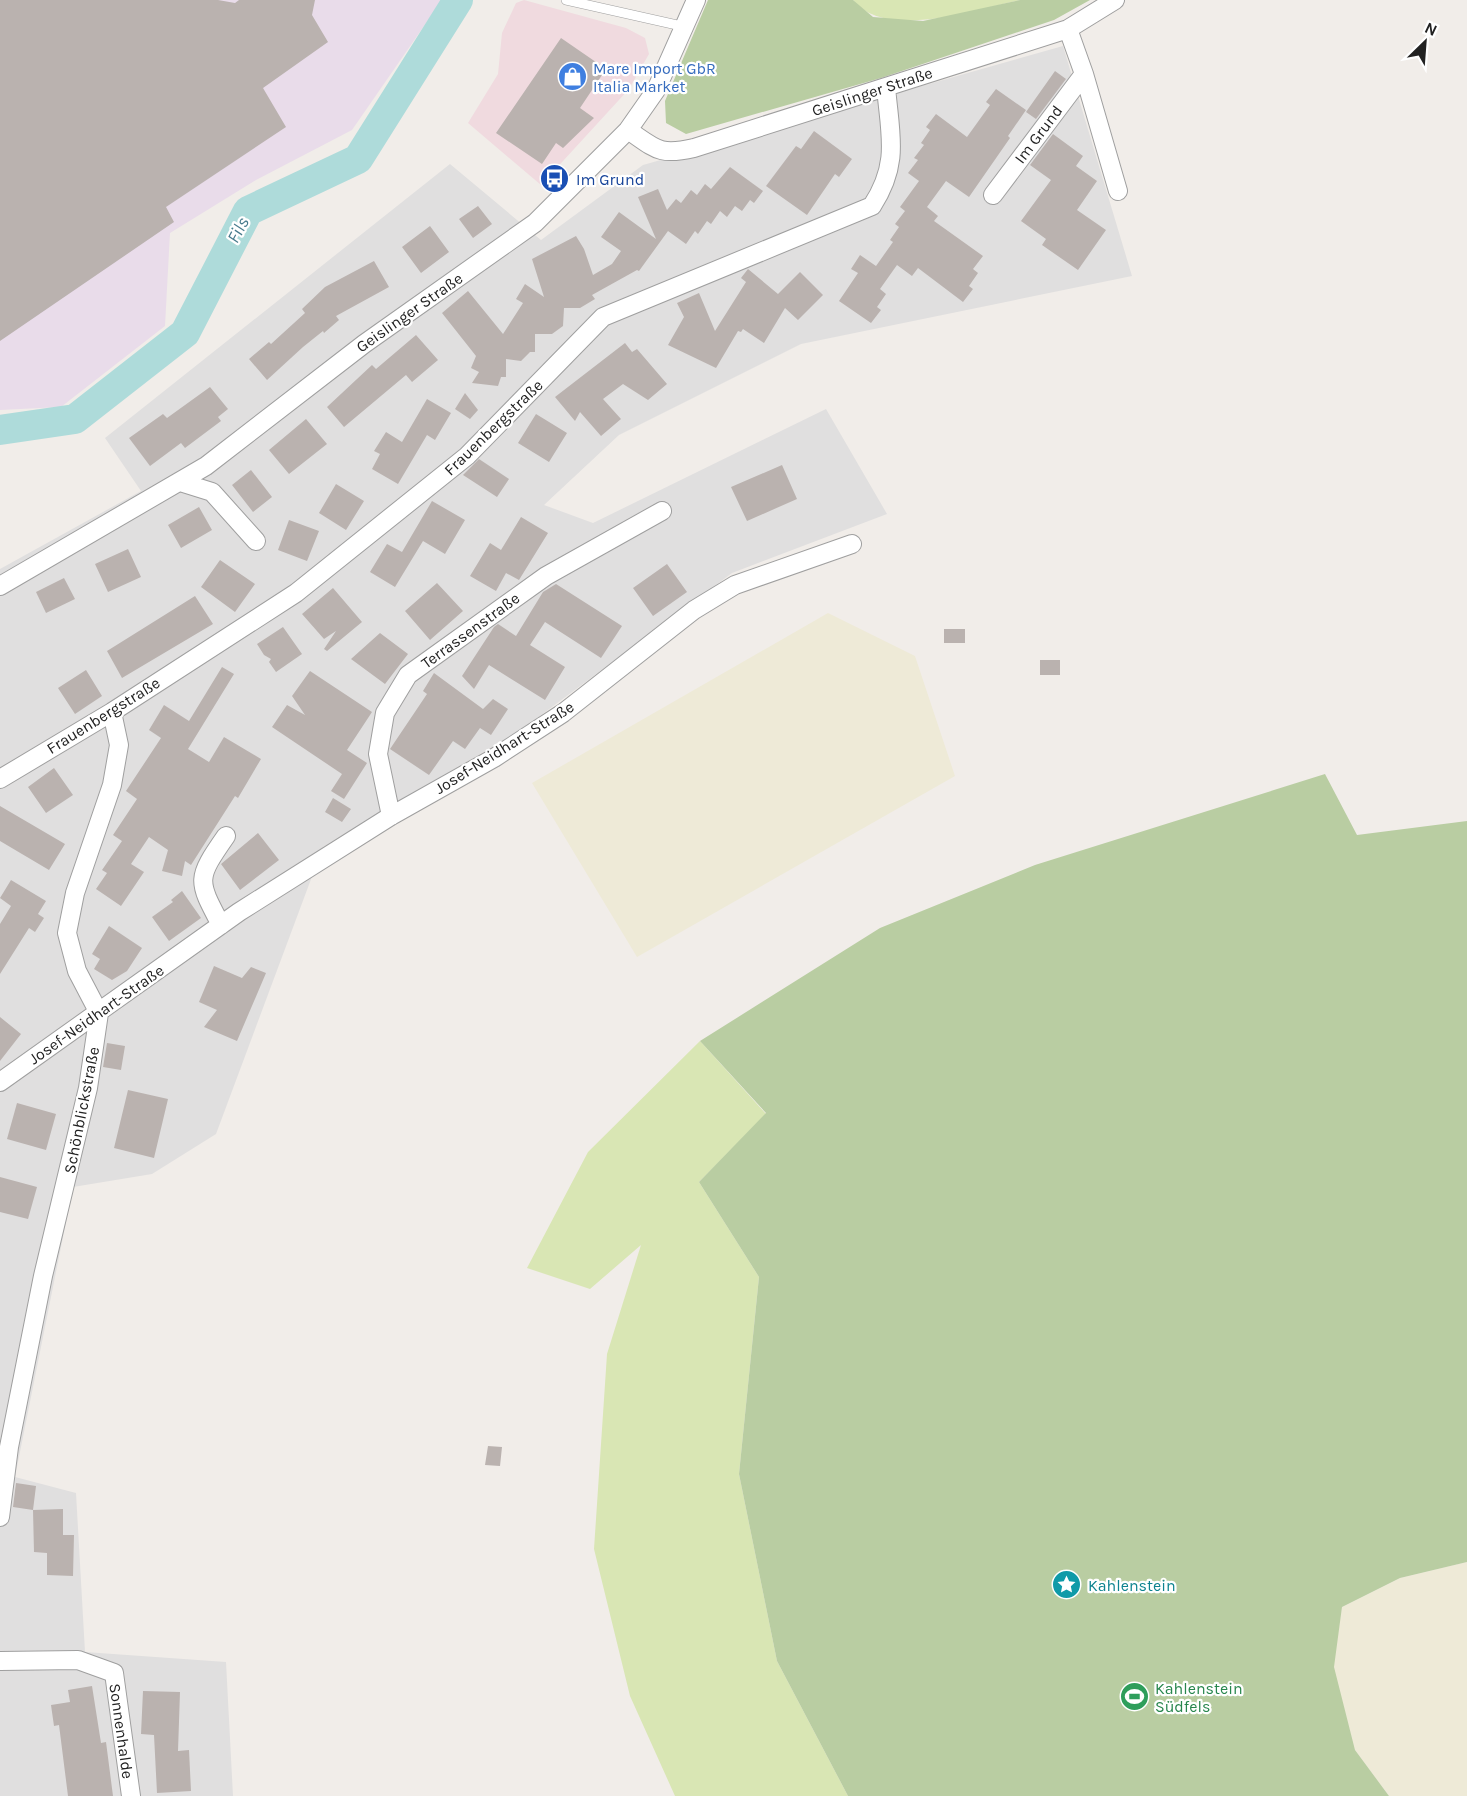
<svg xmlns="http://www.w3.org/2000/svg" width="1467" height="1796" viewBox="0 0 1467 1796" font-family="Karla,sans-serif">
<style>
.residential{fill:#e0dfdf}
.commercial{fill:#f0dadf}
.industrial{fill:#e9dcea}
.farmland{fill:#eeead7}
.grass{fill:#d9e6b4}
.forest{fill:#b9cda2}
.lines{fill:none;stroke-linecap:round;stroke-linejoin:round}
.river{stroke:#aedbda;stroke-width:30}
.building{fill:#bab2af}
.lane-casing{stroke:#9f9f9f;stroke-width:10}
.street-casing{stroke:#9f9f9f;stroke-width:20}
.lane{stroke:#fff;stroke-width:9}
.street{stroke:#fff;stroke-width:18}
.labels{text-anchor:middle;stroke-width:4.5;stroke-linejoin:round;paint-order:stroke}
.shop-label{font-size:16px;fill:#366cbe;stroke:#fff;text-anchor:start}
.street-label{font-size:16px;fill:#222;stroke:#fff}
.transit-label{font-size:16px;fill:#164399;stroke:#fff;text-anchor:start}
.culture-label{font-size:16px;fill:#0d838f;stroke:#fff;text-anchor:start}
.leisure-label{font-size:16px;fill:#27864d;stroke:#fff;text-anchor:start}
.water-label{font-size:18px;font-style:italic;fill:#477a8c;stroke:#fff}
</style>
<rect width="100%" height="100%" fill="#f1ede9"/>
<!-- residential -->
<path class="residential" d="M1063 46 1132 276 801 344 619 435 544 505 593 523 826 409 887 514 732 573 521 730 323 847 216 1134 152 1174 73 1187 15 1477 76 1493 85 1652 226 1662 233 1796H0V569L141 491 105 438 450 164 541 240 643 165Z"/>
<!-- commercial -->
<path class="commercial" d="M524 0 626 28 645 38 649 54 629 89 541 185 468 123 498 74 502 33 516 3Z"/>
<!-- industrial -->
<path class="industrial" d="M0 0H442L352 130 256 180 170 233 165 326 61 407 0 410Z"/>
<!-- farmland -->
<path class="farmland" d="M828 613 915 656 955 776 637 957 532 783Z
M1467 1562V1796H1389L1355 1750 1333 1667 1342 1607 1400 1578Z"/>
<!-- grass -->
<path class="grass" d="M853 0H1020C977 9 885 41 853 0Z
M700 1041 766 1114 699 1182 759 1277 739 1474 777 1661 848 1796H675L630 1696 594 1549 607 1354 641 1245 590 1289 527 1268 588 1152Z"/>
<!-- forest -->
<path class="forest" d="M708 0H853L873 17 923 21 1020 0H1090L1054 20 881 78 686 134 666 123 665 101Z
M1325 774 1357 835 1467 821V1562L1400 1578 1342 1607 1334 1667 1355 1750 1389 1796H848L777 1661 739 1474 759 1277 699 1182 766 1113 700 1041 880 928 1035 865Z"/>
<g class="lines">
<!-- river -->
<path class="river" d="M0 430 75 419 185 333 248 211 358 159 458 0"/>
</g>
<!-- building -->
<path class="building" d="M0 0H218L235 3 239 0H315L312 15 328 42 263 88 286 127 166 207 174 222 0 341Z
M561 38 606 69 580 108 594 118 563 148 556 143 542 164 496 133Z
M1055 71 1066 79 1036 119 1026 112Z
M996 89 1026 110 1008 136 1010 138 969 197 946 181 927 207 938 216 934 221 983 256 973 269 978 273 969 286 973 289 963 302 918 268 912 276 897 265 880 289 886 294 877 307 881 310 871 323 839 301 858 273 851 269 860 255 876 266 893 242 890 240 899 227 895 224 905 211 900 207 919 181 908 173 918 160 914 158 924 145 921 143 930 130 926 127 936 114 967 137 990 105 986 102Z
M814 131 852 159 839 177 835 174 807 215 766 186 796 146 801 149Z
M1053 134 1083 156 1076 166 1097 181 1077 210 1106 230 1078 270 1042 245 1046 239 1021 221 1051 180 1030 165Z
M730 167 763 191 754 203 750 200 742 211 735 206 727 217 720 211 711 224 707 221 698 234 695 231 686 244 668 231 639 271 637 270 592 295 595 299 580 308H564L563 326 552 334H535V352H530L521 361 506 359V377H501L498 386 472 383 479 372 471 368 476 356 442 313 468 291 503 334 523 303 516 299 525 284 544 297 532 259 576 236 584 249 593 275 612 264 621 251 601 237 619 212 656 239 638 197 658 189 667 210 676 199 681 203 691 190 697 195 705 184 711 189Z
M478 206 492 224 473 238 459 219Z
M430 226 449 252 421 273 402 247Z
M374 261 389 287 336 316 339 320 324 333 323 331 303 347 267 380 249 359 269 342 271 344 305 313 302 309 325 287Z
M748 269 778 294 800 272 823 295 798 320 785 308 764 343 743 329 741 332 738 331 716 368 668 345 684 317 677 303 699 293 715 331 746 282 741 278Z
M416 335 438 360 412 382 406 375 344 427 327 407 372 365 376 369Z
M625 343 632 352 637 349 667 384 648 400 623 384 603 399 621 419 601 436 580 412 575 421 555 397Z
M210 387 228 409 218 417 221 421 185 448 181 443 150 466 129 438 163 414 167 418Z
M465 393 478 410 470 419 455 409Z
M427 399 451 413 435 440 427 435 398 484 372 469 380 454 374 451 386 432 402 442Z
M536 414 567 433 549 462 518 443Z
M306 419 327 444 289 474 269 450Z
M479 459 509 479 497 497 463 475Z
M782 465 797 499 747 521 731 487Z
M251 470 272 497 253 512 232 485Z
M336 484 364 501 346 530 319 513Z
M432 501 465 520 445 554 423 541 395 587 370 572 387 544 402 552Z
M199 507 212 530 181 548 168 525Z
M521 517 548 533 519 580 506 573 496 591 470 576 490 543 501 550Z
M289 520 319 531 307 561 278 550Z
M128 549 141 577 108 592 95 564Z
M220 560 255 584 235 612 201 587Z
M667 564 687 592 653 616 633 588Z
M64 578 75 599 46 613 36 592Z
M437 583 463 611 430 640 405 611Z
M556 584 622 626 601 658 545 622 530 645 565 667 545 700 489 665 474 689 462 676 494 627 498 624 516 636 543 592Z
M333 588 362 622 327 651 324 649 336 631 324 639 302 614Z
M195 596 213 624 122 678 107 651Z
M283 627 302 654 276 672 269 662 271 659 264 655 257 644Z
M944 629H965V643H944Z
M380 633 408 654 385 684 351 659Z
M1040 660H1060V675H1040Z
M222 667 234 674 188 749 209 762 224 737 261 759 238 798 235 796 191 865 185 861 182 876 162 871 168 850 149 837 131 864 144 872 121 906 96 889 107 873 102 870 122 841 113 835 137 799 126 791 161 738 149 730 164 705 189 721Z
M86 670 102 696 75 714 58 688Z
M310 671 372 712 347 750 367 763 344 799 331 791 342 774 272 727 287 705 305 715 292 696Z
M434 673 483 709 493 699 508 709 491 735 480 728 465 749 453 741 429 775 390 749 427 694 423 691Z
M54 768 73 795 46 813 28 787Z
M333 798 351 809 342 822 325 812Z
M0 806 65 844 49 870 0 841Z
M258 833 279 860 240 890 221 864Z
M11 880 46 901 38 914 44 918 35 932 29 928 0 974V924L11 906 0 898Z
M182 891 201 918 169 941 152 917 173 902 171 900Z
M109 926 142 948 127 971 112 980 94 969 100 959 92 954Z
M214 966 242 978 251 967 266 973 237 1041 204 1027 217 1010 199 1002Z
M0 1017 21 1034 0 1061Z
M107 1043 125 1046 121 1070 103 1067Z
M128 1090 168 1099 154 1158 114 1148Z
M17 1103 56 1114 46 1150 7 1139Z
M0 1177 37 1187 28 1219 0 1212Z
M488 1446 502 1447 500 1466 485 1465Z
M16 1483 36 1486 33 1510 13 1507Z
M63 1509V1535H74L73 1576 47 1575V1553L34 1552 33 1510Z
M92 1686 101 1743 106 1742 113 1796H68L59 1725 54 1726 51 1705 70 1702 68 1690Z
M143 1691 180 1692 178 1751 189 1750 191 1791 157 1793 154 1735 141 1734Z"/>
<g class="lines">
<defs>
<path id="lane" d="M566 0 686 27"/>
<path id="street" d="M1084 74 1118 191
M628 130C656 149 659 156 694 148L1068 29 1115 0
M993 195 1084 74 1068 29
M180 482 212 492 256 541
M0 586 206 466 364 344 535 223 628 130 656 90 696 0
M0 779 112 712 296 593 467 456 603 317 872 206C900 163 890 135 886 87
M391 816 378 754 385 713 408 675 546 576 662 511
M221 925C197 880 196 879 226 836
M0 1082 239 912 391 816 494 758 563 713 694 610 735 585 852 544
M0 1517 9 1447 43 1276 88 1088 99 1013 77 971 67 933 75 893 112 785 119 745 112 712
M0 1661 78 1660 114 1673 131 1796"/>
</defs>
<!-- lane casing -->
<use href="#lane" class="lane-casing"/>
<!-- street casing -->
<use href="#street" class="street-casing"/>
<!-- lane -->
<use href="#lane" class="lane"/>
<!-- street -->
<use href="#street" class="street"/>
</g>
<!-- icons -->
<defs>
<symbol id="shop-disc" viewBox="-11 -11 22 22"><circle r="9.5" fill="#3f7fe0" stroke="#fff"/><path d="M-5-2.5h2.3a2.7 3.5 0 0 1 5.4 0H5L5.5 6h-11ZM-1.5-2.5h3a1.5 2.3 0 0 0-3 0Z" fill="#fff"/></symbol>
<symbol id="bus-disc" viewBox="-11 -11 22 22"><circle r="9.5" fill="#1a4fb4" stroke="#fff"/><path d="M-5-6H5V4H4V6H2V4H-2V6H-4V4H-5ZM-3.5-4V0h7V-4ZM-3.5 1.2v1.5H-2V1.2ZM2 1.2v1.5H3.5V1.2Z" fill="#fff"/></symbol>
<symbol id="sight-disc" viewBox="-11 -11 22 22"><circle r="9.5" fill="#0f9aa8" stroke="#fff"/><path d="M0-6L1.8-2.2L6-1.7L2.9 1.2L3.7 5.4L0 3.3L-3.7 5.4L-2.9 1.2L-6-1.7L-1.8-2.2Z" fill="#fff"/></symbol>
<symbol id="stadium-disc" viewBox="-11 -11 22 22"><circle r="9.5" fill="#2e9e5b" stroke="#fff"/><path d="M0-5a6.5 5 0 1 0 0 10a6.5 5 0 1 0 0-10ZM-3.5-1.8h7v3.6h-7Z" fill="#fff"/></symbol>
</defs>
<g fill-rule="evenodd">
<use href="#shop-disc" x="556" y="60" width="33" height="33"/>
<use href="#bus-disc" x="538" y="162" width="33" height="33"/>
<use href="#sight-disc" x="1050" y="1568" width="33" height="33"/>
<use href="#stadium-disc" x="1118" y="1680" width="33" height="33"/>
</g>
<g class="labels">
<!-- shop labels -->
<g class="shop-label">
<text x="593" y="74">Mare Import GbR<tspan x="593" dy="18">Italia Market</tspan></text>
</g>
<!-- street labels -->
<g class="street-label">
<text transform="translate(872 91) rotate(-18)" y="6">Geislinger Straße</text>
<text transform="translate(1038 134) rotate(-53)" y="6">Im Grund</text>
<text transform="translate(409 312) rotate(-35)" y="6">Geislinger Straße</text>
<text transform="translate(493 427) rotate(-44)" y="6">Frauenbergstraße</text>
<text transform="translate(470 630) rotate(-36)" y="6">Terrassenstraße</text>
<text transform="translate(103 715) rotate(-32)" y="6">Frauenbergstraße</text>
<text transform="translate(504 747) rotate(-32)" y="6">Josef-Neidhart-Straße</text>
<text transform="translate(96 1014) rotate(-35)" y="6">Josef-Neidhart-Straße</text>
<text transform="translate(81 1110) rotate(-79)" y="6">Schönblickstraße</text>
<text transform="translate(122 1731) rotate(82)" y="6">Sonnenhalde</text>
</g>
<!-- transit labels -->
<g class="transit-label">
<text x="576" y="185">Im Grund</text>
</g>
<!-- culture labels -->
<g class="culture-label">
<text x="1088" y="1591">Kahlenstein</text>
</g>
<!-- leisure labels -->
<g class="leisure-label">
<text x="1155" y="1694">Kahlenstein<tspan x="1155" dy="18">Südfels</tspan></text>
</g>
<!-- water labels -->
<g class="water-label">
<text transform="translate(238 230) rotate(-62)" y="6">Fils</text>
</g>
</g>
<!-- north arrow -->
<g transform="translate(1425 42) rotate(25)" stroke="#ffffff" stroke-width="4.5" paint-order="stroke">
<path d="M0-4.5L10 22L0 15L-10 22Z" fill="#222222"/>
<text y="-9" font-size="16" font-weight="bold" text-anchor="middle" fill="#222222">N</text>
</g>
</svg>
